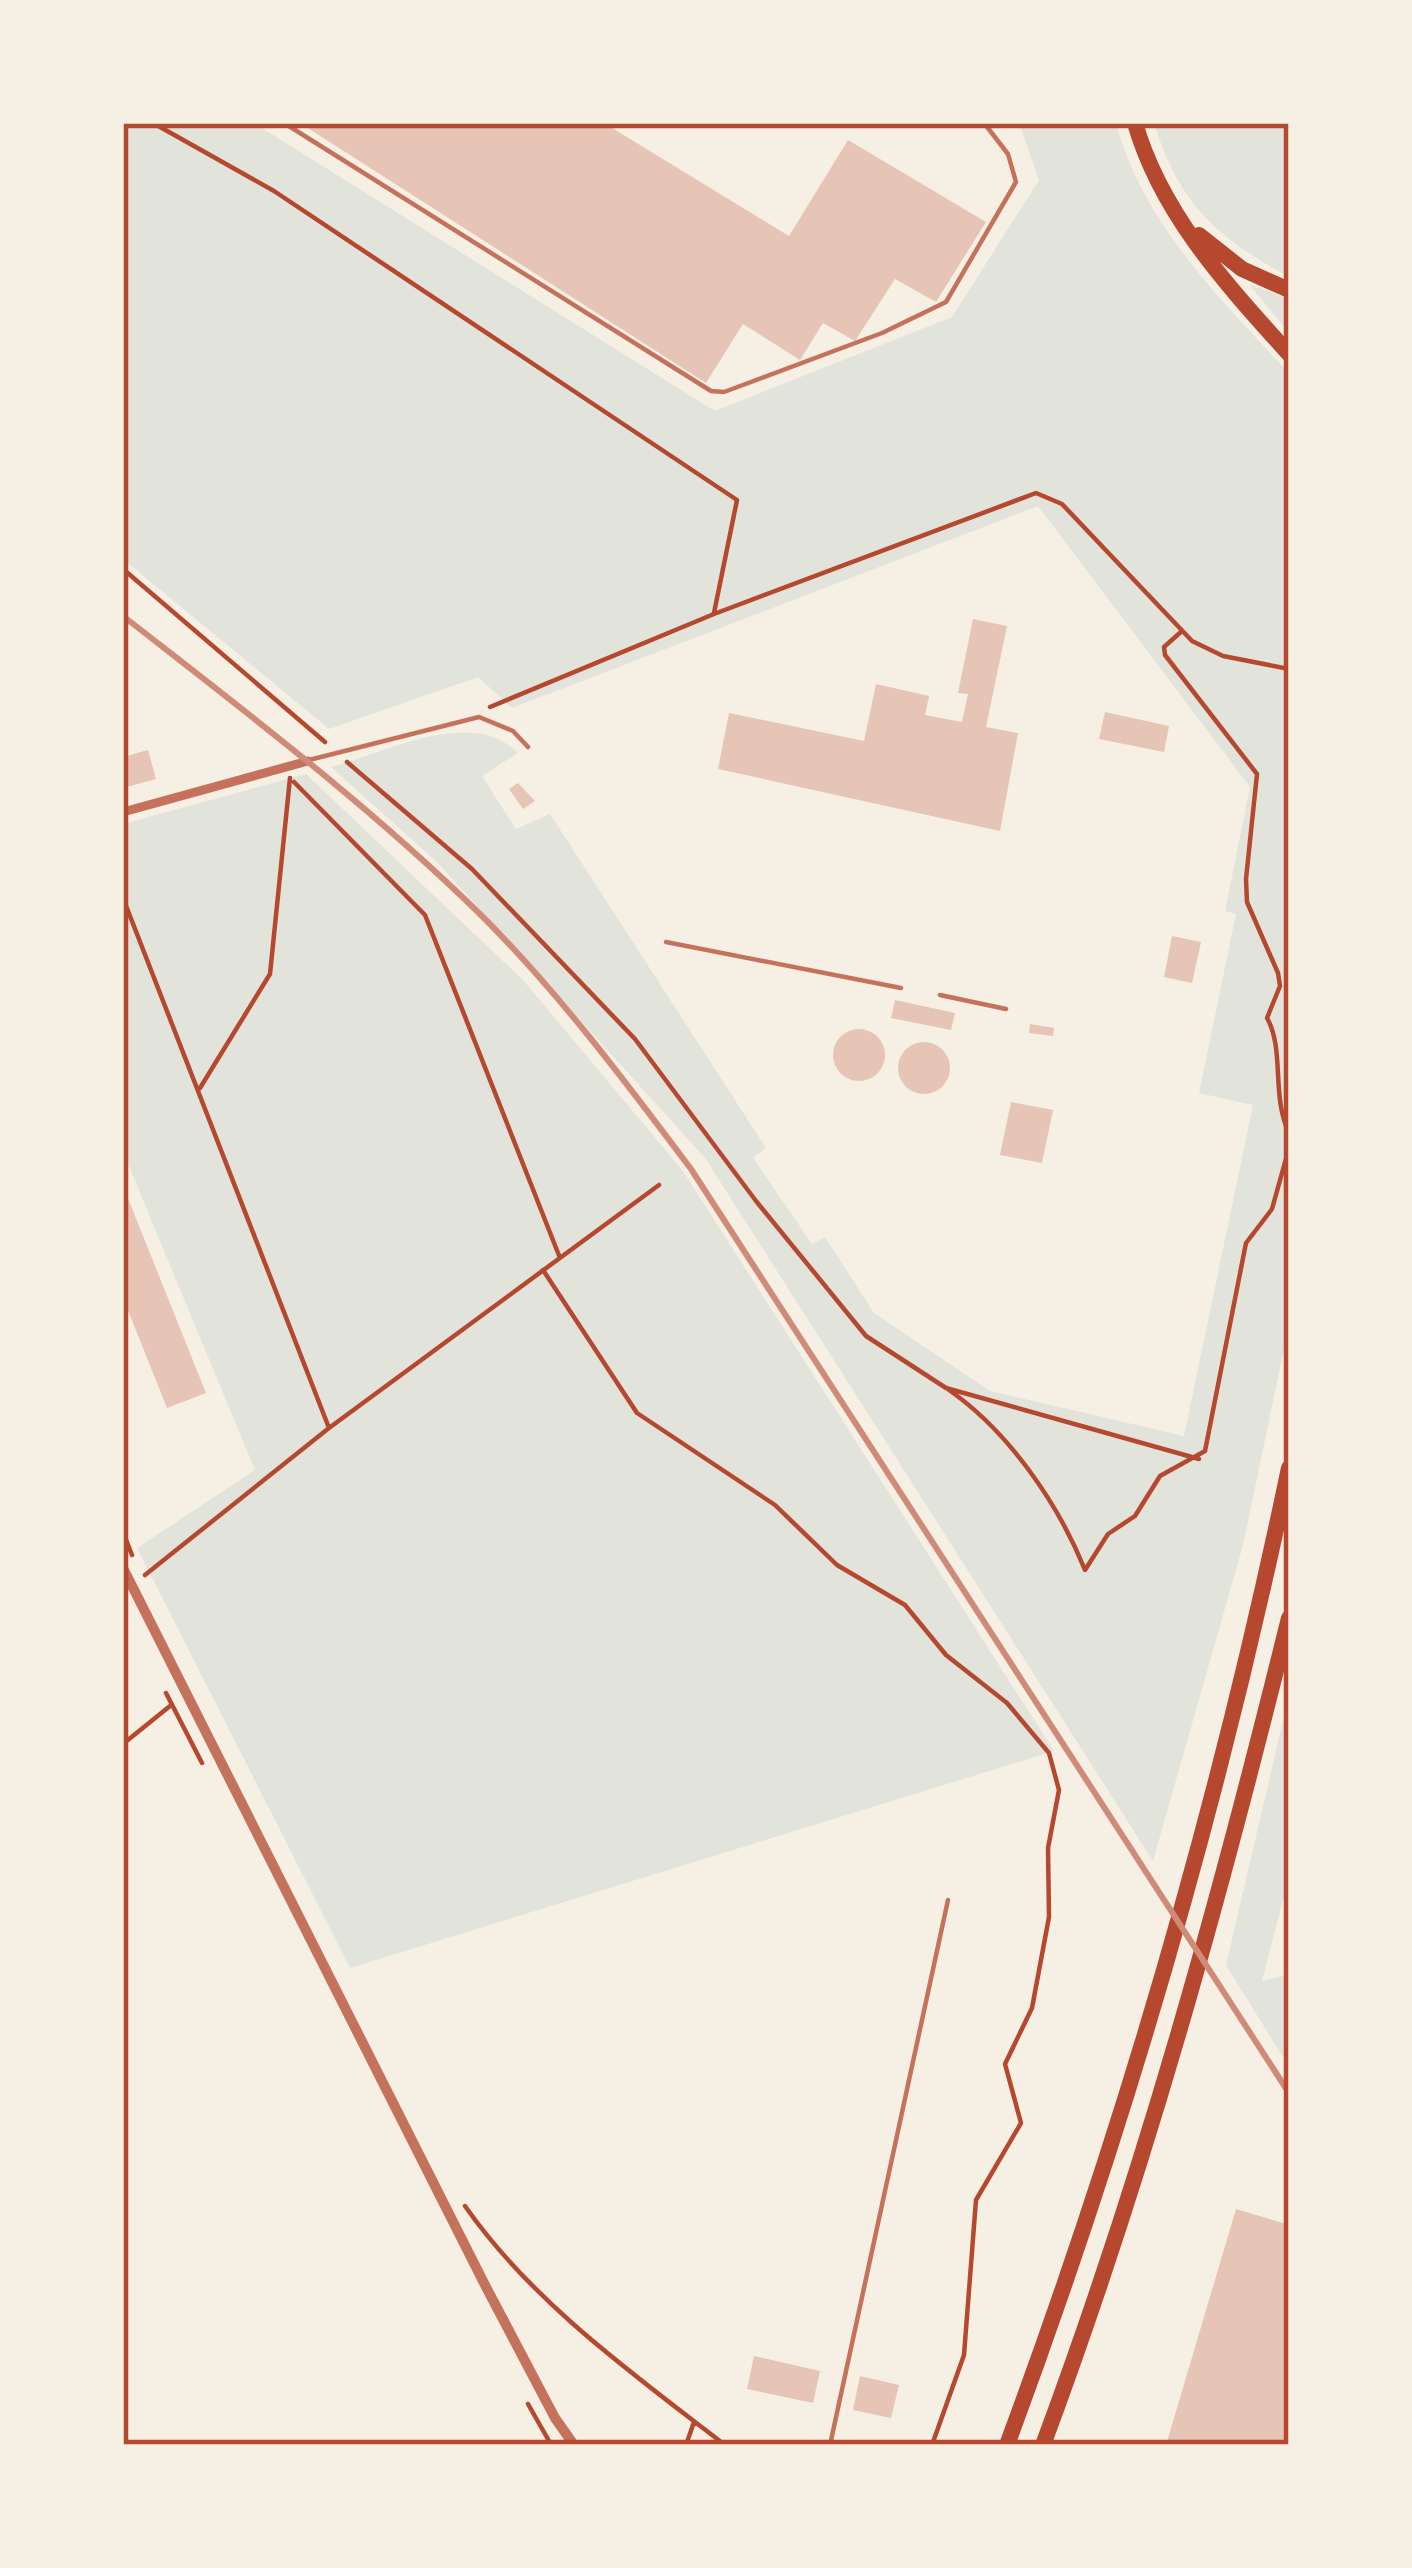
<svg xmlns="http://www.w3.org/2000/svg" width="1412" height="2568" viewBox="0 0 1412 2568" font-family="Helvetica,sans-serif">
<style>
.green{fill:#e2e4dc}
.building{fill:#e6c5b7}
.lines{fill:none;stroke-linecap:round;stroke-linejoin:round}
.path{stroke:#b5482f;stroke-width:4.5}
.service{stroke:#c5725c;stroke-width:4.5}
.minor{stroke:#c5725c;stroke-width:9}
.tertiary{stroke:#c5725c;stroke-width:10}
.motorway{stroke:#b5482f;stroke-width:16}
.rail{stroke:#cf8b77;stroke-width:6}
.neatline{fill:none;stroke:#b5482f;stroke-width:4.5}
</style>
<rect width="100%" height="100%" fill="#f6efe4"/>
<!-- green -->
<path class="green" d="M123 123H254L715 411 952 317 1039 180 1019 123H1116C1142 222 1220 299 1289 373V1325L1243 1545 1153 1861 705 1158 437 862 331 767C387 752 472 706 518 753L482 776 516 829 550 814 766 1148 753 1158 812 1244 825 1237 874 1313 990 1391 1184 1436 1253 1105 1199 1093 1236 914 1225 911 1250 787 1038 506 512 708 478 677 329 729 123 559Z
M1154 123H1289V277C1216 237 1179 204 1154 123Z
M1249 284 1289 299V334L1288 332Z
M306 774 523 980 683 1171 1054 1751 350 1968 137 1548 255 1470 123 1152V824Z
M1289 1695V1877L1262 1981 1289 1974V2067L1226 1965Z"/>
<!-- building -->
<path class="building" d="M300 123H604L789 236 848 140 986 222 936 302 895 279 855 341 823 323 800 360 743 324 706 383Z
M973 619 1007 626 986 727 1018 733 1000 831 718 769 729 713 864 741 876 684 929 696 925 715 962 722 968 694 958 693Z
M1105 712 1169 726 1164 752 1099 739Z
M148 750 156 779 123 788V757Z
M518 783 535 801 523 809 509 789Z
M1172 936 1201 942 1192 983 1164 977Z
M895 1000 955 1013 951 1030 891 1018Z
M1030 1024 1054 1028 1053 1036 1029 1033Z
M833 1055a26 26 0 1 1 52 0a26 26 0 1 1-52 0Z
M898 1068a26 26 0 1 1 52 0a26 26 0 1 1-52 0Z
M1011 1102 1053 1110 1042 1163 1000 1155Z
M123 1186 206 1393 167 1408 123 1298Z
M1236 2209 1289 2225V2445H1166Z
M754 2356 820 2371 813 2403 747 2389Z
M860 2376 899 2385 891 2418 853 2410Z"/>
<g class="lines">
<!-- path -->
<path class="path" d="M153 123 274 191 737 500 714 613
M123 569 325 742
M1182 631 1164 647 1165 655 1257 774 1246 879 1247 902 1278 973 1280 986 1267 1018C1285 1050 1271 1096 1289 1133
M490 707 714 614 1036 493 1062 504 1192 641 1223 656 1289 669
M347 762 472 869 635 1039 756 1201 866 1336 946 1388 1199 1459
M294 782 425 915 560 1258
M123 898 329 1428 145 1575
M200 1088 270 974 290 778
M543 1270 637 1413 775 1505 837 1565 905 1605 946 1655 1007 1703 1049 1753 1059 1790 1048 1848 1049 1917 1032 2008 1005 2064 1021 2123 976 2200 964 2355 932 2445
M949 1390C1008 1431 1058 1503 1085 1570L1108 1534 1135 1516 1160 1476 1205 1451 1246 1243 1272 1209 1289 1148
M329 1428 659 1185
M123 1532 132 1555
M166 1693 202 1763
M123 1744 170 1706
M465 2206C532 2302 633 2374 725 2445
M528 2404 549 2441
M686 2445 694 2422"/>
<!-- service -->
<path class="service" d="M284 123 711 391 724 392 882 333 946 302 1016 182 1008 154 984 123
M309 760 479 717 513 731 528 747
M666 942 901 988
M940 995 1006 1009
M830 2445 948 1900"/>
<!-- minor -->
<path class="minor" d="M123 812 308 761"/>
<!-- tertiary -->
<path class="tertiary" d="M123 1568 486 2287 555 2418 574 2445"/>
<!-- motorway -->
<path class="motorway" d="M1135 123C1161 214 1227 285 1289 354
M1199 235 1242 269 1289 290
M1007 2445C1125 2127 1220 1800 1289 1468
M1043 2445C1144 2174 1220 1898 1289 1618"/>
<!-- rail -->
<path class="rail" d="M123 616C246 712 370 806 481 915 559 993 625 1081 691 1169L1289 2093"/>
</g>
<!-- border -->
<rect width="1412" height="2568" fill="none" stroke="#f6efe4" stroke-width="252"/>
<rect x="126" y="126" width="1160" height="2316" class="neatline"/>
</svg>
